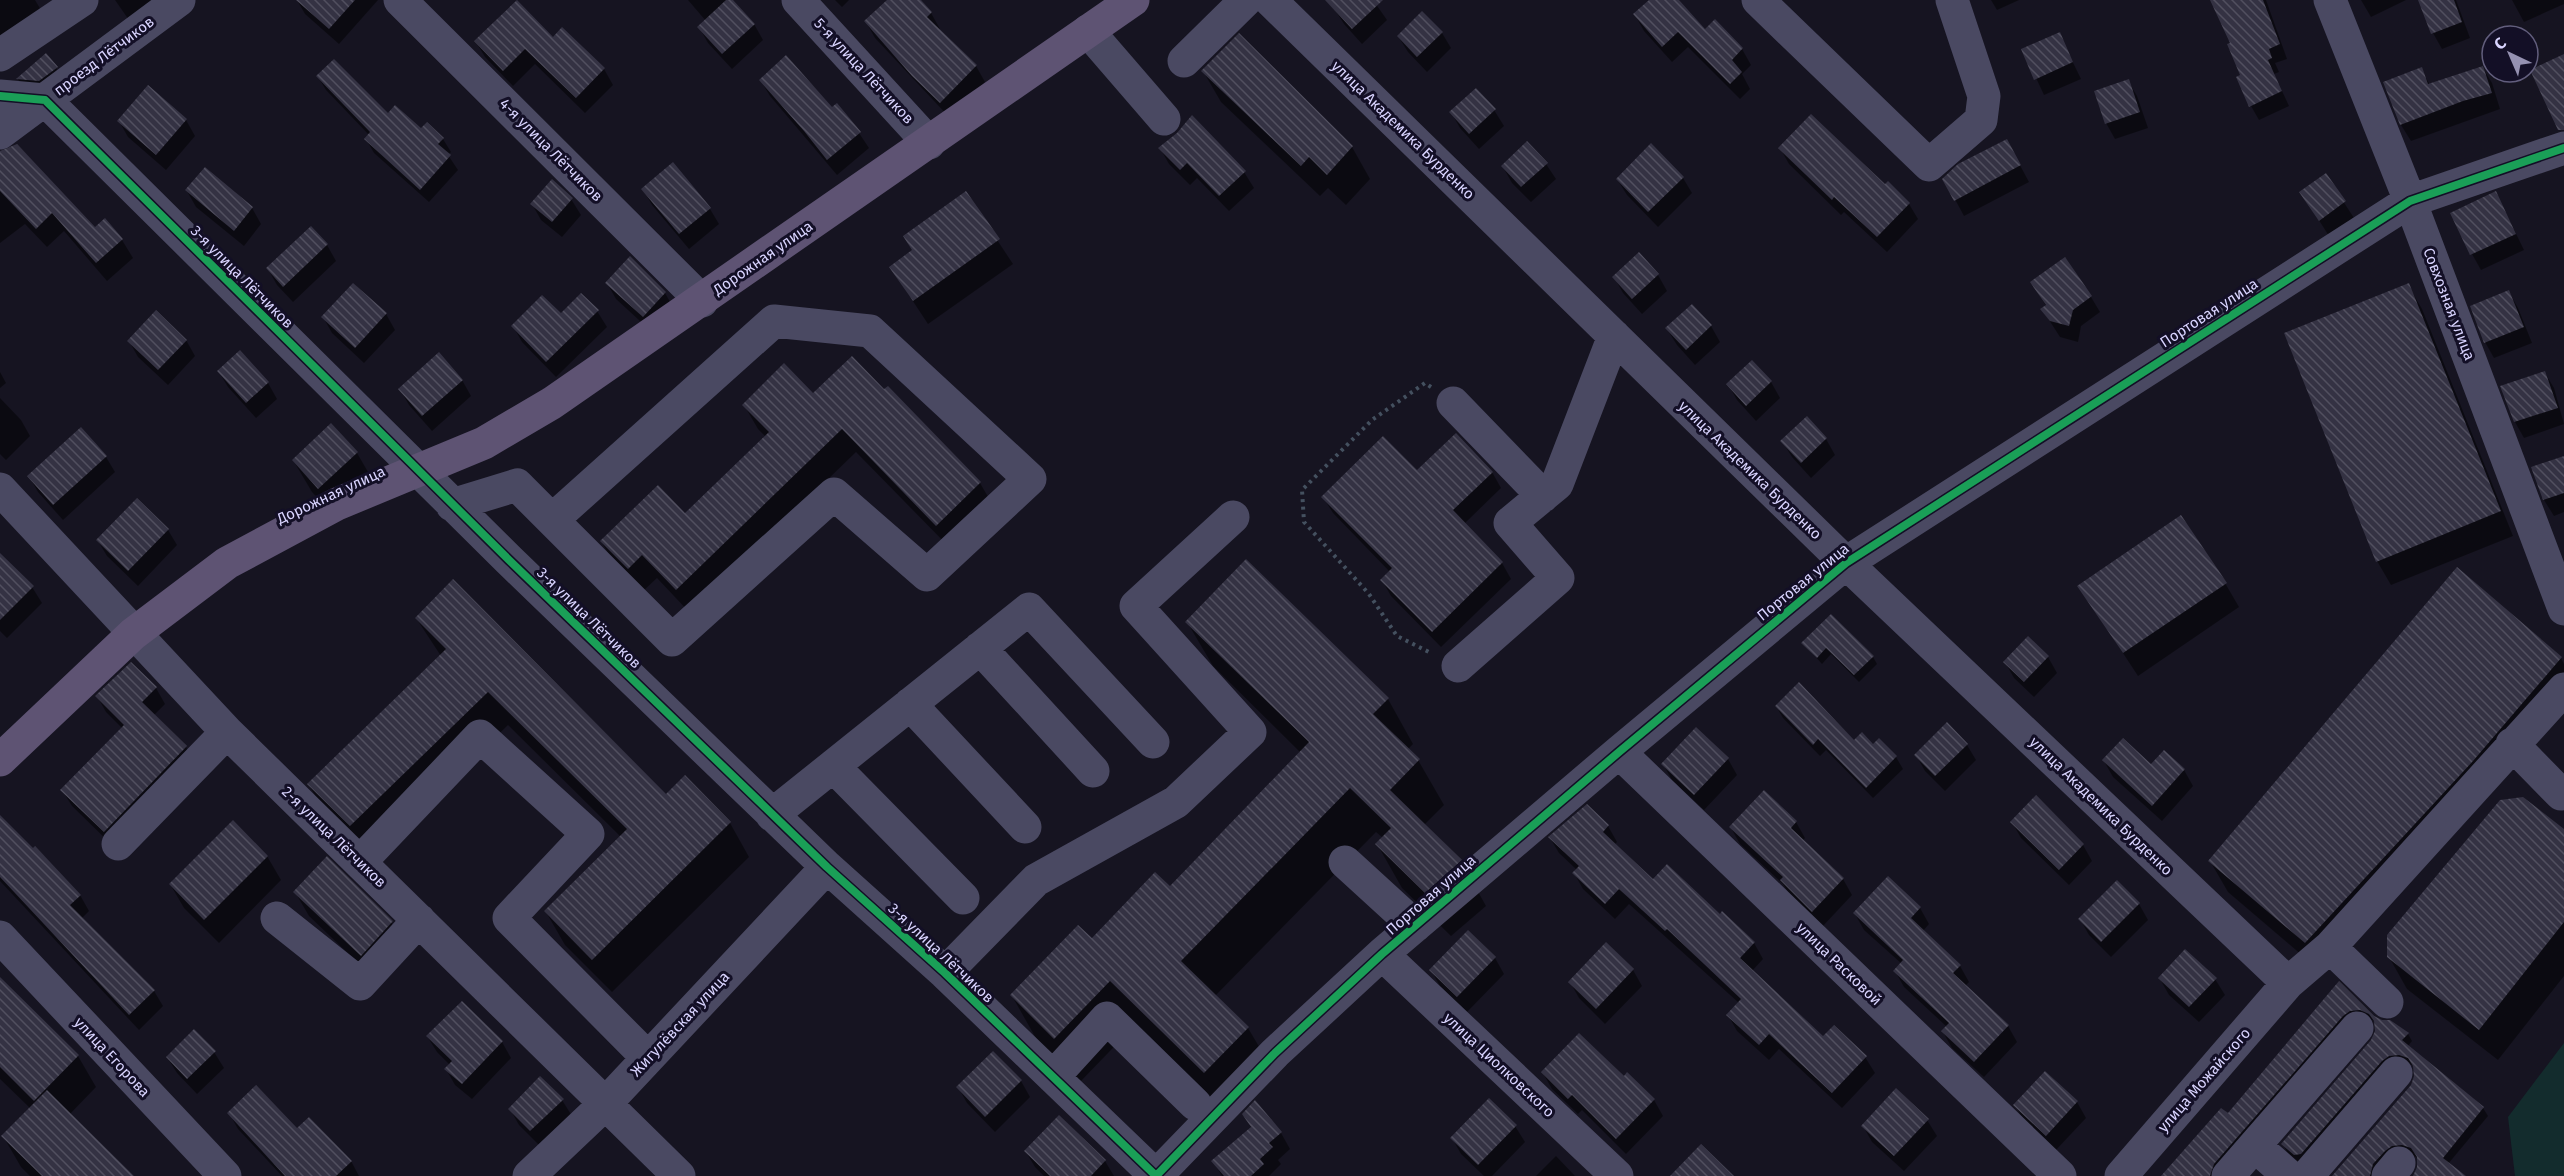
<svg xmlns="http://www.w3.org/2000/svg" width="2564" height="1176" viewBox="0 0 2564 1176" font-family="'Fira Sans',sans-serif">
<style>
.green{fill:#132c2d}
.shadow{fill:#0007}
.building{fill:url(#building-back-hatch)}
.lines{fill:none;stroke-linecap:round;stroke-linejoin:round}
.path{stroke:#44505f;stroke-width:4;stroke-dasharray:3 4.5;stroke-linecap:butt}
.minor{stroke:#4a4962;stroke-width:33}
.major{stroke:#5e5373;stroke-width:33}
.cycleway-casing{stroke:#130f26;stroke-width:11}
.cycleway{stroke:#1a9f57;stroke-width:8}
.labels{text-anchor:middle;stroke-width:6;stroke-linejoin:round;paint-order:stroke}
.street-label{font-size:15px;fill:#d9d4ff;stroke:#130f26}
</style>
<defs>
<pattern id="building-back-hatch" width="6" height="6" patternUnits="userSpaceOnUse" patternTransform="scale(1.5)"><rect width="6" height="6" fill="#343243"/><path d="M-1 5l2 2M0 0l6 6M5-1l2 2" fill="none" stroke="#514f5f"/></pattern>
</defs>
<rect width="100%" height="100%" fill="#161421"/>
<!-- green -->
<path class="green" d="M2564 1043V1176H2515L2508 1117Z"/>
<!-- shadow -->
<path class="shadow" d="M0 0H35L41 10 0 38Z
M115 0H162L131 23Z
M297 0H378L339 44 305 14Z
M688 0H731L754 24 763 40 732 69 708 43 699 27 706 21Z
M835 0H849L842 7Z
M890 0H919L931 13 940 29 939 30 976 66 985 82 950 118 875 38 866 22Z
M1342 0H1373L1387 20 1362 44 1344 24 1334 8Z
M1651 0H1677L1705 31 1742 49 1751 65 1742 74 1750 89 1740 99 1688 47 1672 62 1644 31 1635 15Z
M1991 0H2019L1997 10Z
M2212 0H2266L2287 59 2275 63 2279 72 2274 74 2289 106 2259 120 2251 106 2232 43Z
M2361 0H2406L2371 17Z
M2420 0H2456L2470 38 2442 49 2433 33Z
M2512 0H2564V4L2524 22Z
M1442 33 1451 48 1427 72 1408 52 1398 36Z
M2059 34 2081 79 2044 95 2023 50Z
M553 39 604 69 613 85 585 113 535 64 513 86 485 57 476 42Z
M1242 39 1352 147 1370 179 1346 205 1328 188 1320 196 1221 102 1203 71Z
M2482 67 2492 83 2500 109 2411 141 2401 125 2385 83 2421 69 2430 85Z
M56 68 61 75 44 88 22 86 18 79Z
M318 77 388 115 443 139 451 152 448 155 458 170 429 202 374 153 366 139 370 136 326 90Z
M761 81 859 133 869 148 837 175 770 96Z
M2128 81 2137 96 2148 128 2115 139 2106 123Z
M149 87 186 120 195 136 166 170 128 137 119 121Z
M1494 110 1504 126 1479 149 1460 128 1451 112Z
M1160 148 1244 172 1254 188 1229 211 1197 178 1190 185 1169 164Z
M1780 148 1885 186 1909 204 1918 219 1887 252 1844 212 1841 215 1789 164Z
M0 153 95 229 122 240 133 258 107 281 64 231 47 247 25 224 0 243Z
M2015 156 2029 182 1964 216 1944 179Z
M1546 164 1556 179 1531 202 1512 183 1503 167Z
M2326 175 2354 218 2329 236 2301 192Z
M1683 178 1692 193 1658 227 1627 195 1617 179Z
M643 189 710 209 719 224 689 249 652 205Z
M187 191 252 208 261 224 244 246 196 207Z
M966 193 1013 264 928 324 891 268 913 252Z
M2496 193 2524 250 2481 270 2472 254Z
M571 199 581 215 562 237 541 220 532 204Z
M311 228 327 245 336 261 293 302 277 285 268 269Z
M1639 254 1658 275 1667 291 1642 314 1623 293 1614 277Z
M607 283 665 293 674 309 652 332 616 299Z
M2032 283 2091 297 2100 312 2081 326 2078 342 2060 337 2042 309 2046 306Z
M2408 285 2422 309 2513 536 2391 585 2377 561Z
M2509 292 2518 308 2532 343 2494 358 2485 342Z
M1692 306 1711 326 1720 342 1695 365 1677 345 1667 329Z
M597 311 607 327 556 377 522 342 513 326Z
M386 314 395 330 364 363 332 333 323 317Z
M186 340 195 356 168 385 138 357 129 341Z
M1752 362 1771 382 1780 398 1756 421 1737 400 1728 384Z
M0 372 6 383 0 388Z
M219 372 268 383 277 399 256 418 228 387Z
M2545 373 2554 388 2564 424 2524 438 2515 422Z
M462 380 471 396 432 431 409 405 400 389Z
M813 395 980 483 994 507 951 549 856 452 690 613 657 578 642 592 615 565 601 541 685 515 766 437 758 429 744 405Z
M0 398 21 420 30 436 6 460 0 454Z
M1807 419 1826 439 1835 455 1811 478 1792 457 1782 441Z
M357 453 375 484 337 519 312 492 293 460Z
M106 457 115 472 63 520 38 492 29 476Z
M2564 457V512L2554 516 2544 500 2533 468Z
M1417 472H1492L1501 488 1464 524 1502 563 1511 579 1441 647 1391 596 1382 580 1390 572 1333 513 1323 497Z
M168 530 177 545 138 586 107 556 98 541Z
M1246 561 1388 699 1413 744 1407 750 1418 760 1444 805 1424 825 1461 861 1486 906 1451 936 1402 888 1377 844 1383 838 1376 832 1215 996 1248 1028 1274 1072 1231 1116 1136 1024 1080 1082 1037 1040 1012 996 1170 888 1301 753 1213 666 1187 622Z
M0 573 32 587 42 603 7 638 0 631Z
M2225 583 2239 607 2138 676 2079 586Z
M416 618 666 796 685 777 730 823 749 857 612 992 565 945 546 912 621 837 508 725 370 859 328 818 309 785 441 656Z
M2028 638 2048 657 2057 673 2034 697 2014 678 2005 662Z
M1803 643 1873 657 1877 664 1859 682 1831 654 1822 664Z
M2561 658 2564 664V707L2491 793 2324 974 2228 892 2210 861Z
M156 688 165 704 154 715 186 747 195 763 114 847 72 806 62 790 123 729 106 712 97 696Z
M1776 706 1854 742 1873 746 1879 740 1896 757 1903 769 1873 798 1826 750 1820 756 1783 718Z
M1967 745 1976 760 1945 791 1925 771 1916 755Z
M2164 752 2184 770 2193 786 2162 821 2113 777 2104 761 2151 766Z
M1728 759 1737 775 1704 810 1672 780 1663 764Z
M0 817 80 895 89 911 82 918 154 991 163 1006 139 1030 0 881Z
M1796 822 1805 838 1802 841 1843 879 1852 895 1822 927 1791 897 1783 884 1740 844 1731 828Z
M2012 822 2083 845 2092 861 2069 885 2021 838Z
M1608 826 1617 842 1614 845 1653 881 1720 916 1722 914 1754 943 1763 959 1752 971 1824 1038 1865 1057 1875 1073 1842 1108 1779 1049 1769 1060 1737 1031 1728 1015 1739 1003 1629 904 1615 919 1583 889 1574 873 1577 870 1559 853 1550 838Z
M2564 831V976L2498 1060 2407 989 2389 957Z
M267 856 281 880 219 943 184 908 170 884Z
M295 892 391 922 405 946 375 979 309 916Z
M2139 904 2148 920 2111 957 2089 935 2080 919Z
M1920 908 1929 924 1923 931 1960 966 1969 982 1965 986 2008 1026 2017 1042 1984 1077 1952 1048 1943 1032 1947 1027 1904 987 1895 971 1902 964 1864 930 1855 914Z
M1606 944 1633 970 1642 986 1605 1024 1579 998 1570 982Z
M1495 958 1504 974 1467 1012 1440 986 1431 970Z
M0 979 78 1056 96 1087 69 1115 132 1176H30L21 1167 3 1136 30 1108 0 1079Z
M2160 979H2215L2225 995 2199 1022 2169 995Z
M2339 984 2373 1017 2408 1034 2412 1041 2408 1046 2483 1108 2488 1116 2448 1164 2464 1176H2414L2419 1167 2418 1158 2407 1152 2376 1176H2334L2411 1086 2416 1076 2414 1066 2405 1062 2302 1165 2287 1152 2283 1144 2373 1041 2377 1032 2376 1022 2366 1017 2215 1176H2163L2228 1115Z
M427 1036 502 1042 511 1058 472 1099 455 1085 446 1069 450 1065 437 1052Z
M214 1052 224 1068 197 1094 177 1073 167 1057Z
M993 1053 1021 1081 1030 1097 995 1132 967 1103 958 1087Z
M1543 1073 1624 1078 1654 1100 1663 1116 1626 1154 1582 1110 1578 1114 1552 1089Z
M2045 1073 2077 1102 2086 1118 2055 1151 2024 1121 2015 1105Z
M562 1100 572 1116 540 1146 519 1125 510 1109Z
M1255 1103 1281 1133 1290 1149 1278 1160 1281 1164 1269 1176H1222L1213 1161 1251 1128 1244 1115Z
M229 1113 297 1130 351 1161 359 1176H282L238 1129Z
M1927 1120 1937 1136 1904 1171 1872 1142 1863 1126Z
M1515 1126 1525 1142 1492 1176H1484L1461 1154 1452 1138Z
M1026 1152 1105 1161 1114 1176H1044L1035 1167Z
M1556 1156 1575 1176H1536Z"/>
<!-- building -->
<path class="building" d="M296 0H355L329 29Z
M517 0 553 37 562 27 605 68 576 98 525 49 503 71 474 41Z
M726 0H733L755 24 722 54 697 27Z
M887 0H921L932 12 927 17 977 65 940 103 912 76 864 21Z
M1325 0H1383L1352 29Z
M1649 0H1679L1705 29 1715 19 1743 48 1732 60 1742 72 1730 84 1678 32 1662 47 1633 14Z
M2210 0H2263L2280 44 2269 49 2272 58 2268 60 2282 91 2249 107 2236 77 2240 75 2227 44 2230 43Z
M2418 0H2454L2462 22 2431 34Z
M1422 11 1443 32 1417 57 1397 36Z
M2060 32 2073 62 2034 80 2021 49Z
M1239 33 1353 146 1327 175 1309 157 1301 166 1201 71Z
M46 53 58 67 39 81 16 79Z
M2564 54V130H2558L2530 70Z
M786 55 832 107 837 103 861 132 827 160 804 131 759 80Z
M334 59 388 113 395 105 421 128 427 122 444 138 438 144 451 155 420 190 364 139 370 132 316 76Z
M2483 66 2492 93 2463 101 2400 125 2383 82 2422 67 2428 84Z
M2129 79 2140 112 2105 124 2094 91Z
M148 85 187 119 156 155 117 121Z
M1476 88 1496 109 1469 134 1449 112Z
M1811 114 1885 184 1888 181 1910 203 1877 237 1834 197 1832 200 1778 148Z
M1192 115 1246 171 1219 196 1187 163 1180 170 1158 148 1177 133Z
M2007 139 2021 165 1954 201 1942 179 1958 164Z
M1527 141 1548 163 1521 187 1501 166Z
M1651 143 1684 177 1648 212 1616 179Z
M17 144 95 227 105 218 123 239 96 263 52 213 36 229 0 191V151Z
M673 162 711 208 679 234 641 189Z
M205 167 253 207 234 231 185 190Z
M2326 173 2346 201 2319 221 2299 192Z
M552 179 573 198 552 222 530 204Z
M966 191 1000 239 913 301 889 267 912 250 903 236Z
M2496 191 2516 234 2470 255 2450 213Z
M311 226 328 244 283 287 266 268Z
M1639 252 1659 274 1632 299 1612 277Z
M630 256 666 292 643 317 605 283Z
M2065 257 2092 296 2073 310 2069 326 2050 321 2040 309 2046 305 2030 282Z
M353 283 387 313 355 348 321 317Z
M2409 283 2501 511 2376 562 2284 333Z
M2509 290 2524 327 2484 343 2470 306Z
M581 293 599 310 546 362 511 326 542 295 561 313Z
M1692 304 1712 325 1686 350 1665 328Z
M156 310 187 340 158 370 127 341Z
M240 350 269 382 246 403 217 371Z
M439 352 463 380 422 416 398 389Z
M852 356 884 389 888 386 981 482 936 526 842 429 676 590 642 555 628 569 600 541 658 485 685 513 769 432 742 405 784 363 813 393Z
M1752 360 1772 381 1746 406 1726 384Z
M2545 371 2558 408 2514 422 2500 386Z
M1807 416 1827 438 1801 463 1780 441Z
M331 423 358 452 318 489 292 460Z
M81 427 107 456 53 505 27 476Z
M1456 433 1493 472 1453 510 1503 562 1432 632 1380 580 1392 568 1321 497 1383 436 1417 470Z
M2564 456V493L2543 500 2531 467Z
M137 498 169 529 128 571 96 540Z
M2181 515 2227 583 2123 653 2077 586Z
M0 553 34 586 0 620Z
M1246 559 1389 698 1373 714 1420 759 1390 790 1462 860 1425 893 1375 844 1391 828 1350 788 1181 961 1249 1027 1204 1073 1110 981 1054 1039 1010 995 1078 925 1092 938 1155 872 1170 886 1309 742 1185 622Z
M2457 567 2562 657 2473 761 2305 943 2208 861Z
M453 579 666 794 685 775 731 822 592 960 544 911 627 829 488 692 350 826 307 784 446 649 415 618Z
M1831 614 1874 656 1854 675 1826 648 1817 658 1801 643Z
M2028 636 2049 656 2024 682 2003 662Z
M131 662 157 687 142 702 187 746 104 832 60 790 124 725 95 696Z
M1799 682 1854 740 1862 732 1873 744 1879 738 1897 756 1866 788 1818 739 1813 745 1775 706Z
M1947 722 1968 744 1935 776 1914 755Z
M1696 727 1729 758 1694 795 1661 764Z
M2123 738 2151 764 2164 750 2185 769 2152 806 2102 760Z
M1764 790 1797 821 1791 828 1844 878 1812 912 1780 880 1783 877 1729 827Z
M2036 795 2084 844 2059 870 2010 822Z
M2523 797 2564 829V922L2479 1030 2387 957V935L2500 800Z
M1587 804 1609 825 1603 832 1653 879 1667 864 1720 914 1722 911 1755 942 1740 958 1823 1036 1834 1025 1867 1056 1832 1093 1769 1034 1759 1045 1726 1015 1741 999 1667 929 1665 931 1619 889 1605 904 1572 873 1579 866 1548 837Z
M0 815 33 848 35 846 81 895 70 905 155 990 129 1015 0 877Z
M233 820 268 856 204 920 169 884Z
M327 856 393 921 361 956 293 892Z
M1888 876 1921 907 1911 918 1961 965 1953 973 2009 1025 1974 1062 1941 1031 1949 1023 1893 971 1903 960 1853 913Z
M2117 880 2140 903 2101 942 2078 919Z
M1468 930 1496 957 1457 997 1429 970Z
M1606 942 1634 969 1596 1009 1568 982Z
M2185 949 2217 978 2189 1007 2158 978Z
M0 977 79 1055 34 1101 0 1067Z
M2339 981 2374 1016 2382 1020H2390L2409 1033 2402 1040 2484 1107 2443 1158 2466 1176H2413L2417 1167V1157L2411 1148 2402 1145 2392 1146 2385 1151 2373 1164 2370 1176H2332L2411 1085 2414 1076 2413 1066 2408 1058 2399 1055 2389 1056 2382 1061 2301 1154 2294 1155 2281 1144 2371 1040 2375 1031 2374 1021 2369 1014 2360 1010 2350 1011 2343 1016 2214 1164 2210 1176H2161L2221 1108 2228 1113Z
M462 1001 503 1041 462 1084 444 1069 452 1061 426 1036Z
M194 1029 216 1051 187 1079 166 1057Z
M1579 1033 1624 1076 1627 1072 1655 1099 1616 1139 1572 1095 1568 1099 1541 1072Z
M993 1051 1022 1080 985 1117 956 1087Z
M2045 1071 2078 1101 2046 1136 2013 1105Z
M540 1076 564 1099 530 1131 508 1109Z
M256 1085 297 1128 309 1117 352 1161 336 1176H285L227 1113Z
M1896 1088 1929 1119 1894 1156 1861 1126Z
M47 1090 134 1176H42L1 1136Z
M1489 1098 1517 1125 1478 1165 1450 1138Z
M1255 1100 1282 1132 1269 1143 1273 1147 1260 1159 1264 1164 1251 1176H1224L1211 1161 1251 1127 1242 1114Z
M1059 1115 1106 1160 1091 1176H1050L1024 1151Z
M1701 1144 1734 1176H1670Z"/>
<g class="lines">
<!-- path -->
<path class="path" d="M1431 387 1425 383 1372 420 1302 490 1304 522 1369 594 1397 636 1431 653"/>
<!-- minor -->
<path class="minor" d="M400 0 702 301
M798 0 929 143
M1270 0 1846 563 2288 983
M1758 0 1929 165 1981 120 1984 96 1952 0
M2330 0 2410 201 2564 609
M1088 31 1164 119
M0 55 82 0
M1184 61 1246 0
M0 96 45 100 509 560 827 867 945 973 1156 1176
M0 133 179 0
M1453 403 1543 496
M0 489 227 732 679 1176
M452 505 517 485 672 640 834 494 927 575 1030 479 870 331 774 321 552 520
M980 648 1093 771
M1458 666 1558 578 1510 523 1557 484 1614 336
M910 704 1025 827
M2512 744 2561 794
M1619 752 2060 1176
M833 766 963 898
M772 815 1029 609 1153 742
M118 844 227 732
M360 862 480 736 588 834 509 918 648 1058
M1345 862 1415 926
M277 918 360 984 419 920
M0 937 225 1176
M2330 947 2387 1002
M1382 954 1617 1176
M945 973 1036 880 1176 802 1250 732 1136 606 1233 517
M1053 1077 1107 1018 1195 1104
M2255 1146 2289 1176
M529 1176 606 1103 827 867
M1156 1176 1275 1053 1382 954 1619 752 1846 563 2410 201 2564 148
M2121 1176 2288 983 2330 947 2564 689
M2228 1176 2357 1028
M2307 1176 2396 1073
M2388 1176 2399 1163"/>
<!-- major -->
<path class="major" d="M0 760 133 634 227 563 337 504 484 443 552 403 1133 0"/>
<defs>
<path id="cycleway" d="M0 96 45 100 509 560 827 867 945 973 1156 1176
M1156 1176 1275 1053 1382 954 1619 752 1846 563 2410 201 2564 148"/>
</defs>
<!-- cycleway casing -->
<use href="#cycleway" class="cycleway-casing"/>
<!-- cycleway -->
<use href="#cycleway" class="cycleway"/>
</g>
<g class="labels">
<!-- street labels -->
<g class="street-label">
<text transform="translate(104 56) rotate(-37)" y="5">проезд Лётчиков</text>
<text transform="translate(864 71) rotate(47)" y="5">5-я улица Лётчиков</text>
<text transform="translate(1403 130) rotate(44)" y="5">улица Академика Бурденко</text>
<text transform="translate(551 150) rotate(45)" y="5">4-я улица Лётчиков</text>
<text transform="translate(763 258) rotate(-35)" y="5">Дорожная улица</text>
<text transform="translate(242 277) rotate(45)" y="5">3-я улица Лётчиков</text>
<text transform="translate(2449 304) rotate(69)" y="5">Совхозная улица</text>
<text transform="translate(2209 313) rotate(-33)" y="5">Портовая улица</text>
<text transform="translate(1750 470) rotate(44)" y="5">улица Академика Бурденко</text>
<text transform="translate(331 495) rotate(-25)" y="5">Дорожная улица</text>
<text transform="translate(1803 582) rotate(-39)" y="5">Портовая улица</text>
<text transform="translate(589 618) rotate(44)" y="5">3-я улица Лётчиков</text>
<text transform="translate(2101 806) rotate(44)" y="5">улица Академика Бурденко</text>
<text transform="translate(334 837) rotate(44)" y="5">2-я улица Лётчиков</text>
<text transform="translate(1431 895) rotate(-41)" y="5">Портовая улица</text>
<text transform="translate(941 953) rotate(43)" y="5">3-я улица Лётчиков</text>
<text transform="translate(1839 964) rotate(44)" y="5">улица Расковой</text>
<text transform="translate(680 1024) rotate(-47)" y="5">Жигулёвская улица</text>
<text transform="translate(112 1057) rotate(47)" y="5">улица Егорова</text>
<text transform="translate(1499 1065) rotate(43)" y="5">улица Циолковского</text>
<text transform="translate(2204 1080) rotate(-49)" y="5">улица Можайского</text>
</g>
</g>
<!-- north arrow -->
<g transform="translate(2510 54) rotate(316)"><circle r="28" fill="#130f26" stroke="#625e7d" stroke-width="1.5"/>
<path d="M0-4.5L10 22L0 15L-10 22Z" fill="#9591b1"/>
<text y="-9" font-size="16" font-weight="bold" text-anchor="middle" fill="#d9d4ff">С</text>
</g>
</svg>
